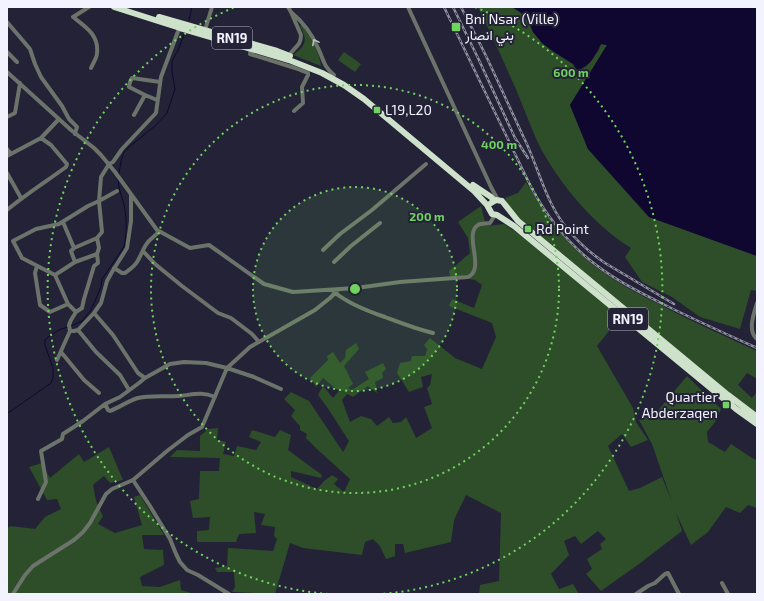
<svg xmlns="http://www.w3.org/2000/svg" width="764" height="601" viewBox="0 0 764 601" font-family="'Exo 2',Vazirmatn,sans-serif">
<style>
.green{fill:#2d4e28}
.water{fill:#100731}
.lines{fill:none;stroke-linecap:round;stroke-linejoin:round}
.stream{stroke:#100731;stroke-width:1}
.minor{stroke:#6b736a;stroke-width:4}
.highway{stroke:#cee1ca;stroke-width:6}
.rail-casing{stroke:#9090a0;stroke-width:2.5}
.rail{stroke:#232236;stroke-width:1;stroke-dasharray:3;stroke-linecap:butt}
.oneway{stroke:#bdc0c3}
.ring{fill:none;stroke:#70d35f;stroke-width:2;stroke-dasharray:2 4}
.poi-dot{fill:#70d35f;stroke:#232236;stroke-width:1.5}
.labels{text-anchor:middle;stroke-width:4;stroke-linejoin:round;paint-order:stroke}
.shield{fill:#232236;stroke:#b5b4c3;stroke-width:1}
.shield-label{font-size:13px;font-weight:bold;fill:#f3f3ff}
.poi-label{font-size:14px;fill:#f3f3ff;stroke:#232236;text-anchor:start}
.centre{fill:#70d35f;stroke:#232236;stroke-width:2}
.ring-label{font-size:12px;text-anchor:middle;font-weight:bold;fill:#70d35f;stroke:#232236;stroke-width:4;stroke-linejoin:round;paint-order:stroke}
</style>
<rect width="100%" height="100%" fill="#232236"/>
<!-- green -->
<path class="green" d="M478 7H512L520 12 528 20 533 32 551 50 573 64 575 67 598 52 601 44 607 45 570 105 588 149 649 217 757 256V291L751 290 740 329 700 317 672 297 642 282 640 279 625 257 631 248C594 225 561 186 540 147 529 124 521 99 510 76 500 53 489 30 478 7Z
M302 25C311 38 319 50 321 66L293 55C306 46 308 40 300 26Z
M344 52 361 64 355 72 338 60Z
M526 182C544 213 563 240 591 263 612 280 636 293 661 305 692 322 725 336 757 351V379L747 373 738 385 752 398 757 392V415L747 408 528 229 510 210 505 198 518 193Z
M481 206 486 226 504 224 525 238 621 316 597 346 633 408 636 422 648 440 631 447 622 434 608 446 629 491 640 488 662 477 672 502 652 444 639 420 655 414 687 376 721 409 715 422 707 432 708 442 725 452 731 444 752 458 757 460V508L748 505 740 513 726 507 708 532 691 545 676 513 682 531 639 564 601 591 586 574 592 569 587 559 602 549 600 544 606 539 598 531 581 544 575 536 564 541 569 555 551 574 559 589 573 584 579 594H479L480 585 499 581 501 513 466 495 454 520 451 542 405 553 403 544H395V556L386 559 380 546 373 539 365 542 362 555 303 548 290 543 275 594 232 592 235 587 234 572H217L215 568 227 566 228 548 273 551 277 539 274 536 275 527 261 525 265 514 254 512 256 533 239 534 236 542H197V531L209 530 210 517 193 518 190 501 199 499 200 471H219L220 458 170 457 177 450 200 451V436L208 429 218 428 217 440 226 442 223 454 234 456 237 446 256 450 261 442 249 437 252 430 275 437 280 430 291 435 288 450 322 475 321 478 291 471V477L317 489 324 481 332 475 338 479 334 484 344 492 350 479 318 450 306 438 307 434 300 430V426L291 416 295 410 284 399 291 392 309 401 343 452 349 441 327 407 318 395 323 386 333 398 339 391 323 378 316 387 310 378 328 360 327 356 333 352 340 363 345 358 346 350 356 343 359 349 344 366 353 384 348 388 352 390 369 379 365 372 383 363 386 369 382 373 383 378 375 382 377 393 368 386 353 397 347 394 342 400 350 422 361 416 371 419 377 426 389 417 393 423 401 422 406 417 416 438 432 428 424 407 432 404 427 388 430 385 432 374 421 377 423 387 409 392 397 373 400 363 411 361 412 356H425L427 349 424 345 430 338 455 358 482 369 496 337 492 323 449 306 452 299 474 308 482 285 475 280 450 276 449 271 470 253 468 238 458 222Z
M109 447 123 480 110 483 104 476 93 485 96 501 103 516 98 524 115 533 142 525 134 497 140 495 164 535H142L144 549 163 550 164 565 140 577 142 586 160 587 180 580 181 590 191 593 192 594H7V528L11 526 35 529 45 517 61 509 57 499 47 500 29 467 42 463 50 478 79 454 84 462Z"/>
<!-- water -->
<path class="water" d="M512 7H757V256L649 217 588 149 570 105 607 45 601 44C595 55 591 67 577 70L573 64 551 50 542 43 533 32 528 20 520 12Z"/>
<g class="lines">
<!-- stream -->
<path class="stream" d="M189 20 192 7
M119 174 121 161 124 152 129 147 155 126 167 113 175 89 172 72V61L178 50 184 35
M71 326 82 321 91 310 101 287 102 279 124 247C127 232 127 215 123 201 121 194 118 187 118 179
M7 413 11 411 51 383 53 378V368L45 345V340L49 336 61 329 68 327"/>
<!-- minor -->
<path class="minor" d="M89 7 73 17C86 27 99 35 97 53 97 58 93 63 91 68
M288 7 291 12 301 35C301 48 292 47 289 57
M408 7 491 187 498 200
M291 12C303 22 312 34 318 48 324 60 323 66 334 75
M7 22 30 49 35 64 41 77 62 106 69 119 77 127 75 134
M205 30 212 7
M251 49 250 54 295 68 308 73V75L302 87 303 103 294 111
M7 52 17 62
M7 72 71 130 94 148 101 155 115 172 157 230 190 248 209 245 264 284 293 292 356 288 400 282 468 277C486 269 463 234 478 225 481 223 486 224 490 223L495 215
M157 100 145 95 129 87 130 82 132 78 160 82
M134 115 145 95
M7 117 15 113 20 83
M7 149 11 154
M7 156 41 138 59 119
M7 173 21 198
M131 194V221L127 248 112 272 107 281 101 303 94 313 113 335 138 373 145 378
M7 210C26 194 47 181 66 167L67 164 51 145 41 138
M63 222 74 248
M323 250 340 234 372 210 426 164
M143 251 155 264 182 286 218 313 231 318 235 321 252 334 259 342
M75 262 71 251 74 248 97 238
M334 262 351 246 380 223
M37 266 35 273 40 305 50 312 68 304 55 275 75 262 97 254
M114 268 122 273H125C129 270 134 267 137 262 141 256 143 248 148 242 151 238 156 236 159 231
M55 275 22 258 13 241 36 229 59 224 88 206 99 201 117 191
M334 292C349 304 367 311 385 317 401 323 416 329 433 333
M757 303C754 313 747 331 757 339
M68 304 76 312 82 308 84 299 94 266 98 263 97 254 99 248 97 238 102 232 99 201 101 177 109 164 113 162 122 149 156 113 161 77 180 26
M78 330 96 352 120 375 129 390
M70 331H74L78 330 94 313
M61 352 84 380 99 393
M57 360 70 331 69 325 71 320 76 312
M105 404 108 410 110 411C120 407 128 401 138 398 151 395 165 397 178 396 192 395 201 391 215 397
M133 480 150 506 170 539 176 554 180 562 187 570 198 575 229 594
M38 499 46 482 41 451 62 439 63 434 83 421 105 404 120 397 139 383 145 378 170 364 184 362 206 363 227 368 254 377 281 389
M722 583 728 594
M13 594 25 575 33 566 74 540 83 532 90 523 106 494 112 489 133 480 167 451 188 435 202 427 227 368 250 347 315 310 330 298 338 290
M636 594 648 586 655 583 665 574 668 573 679 594"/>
<!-- highway -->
<path class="highway" d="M114 7 180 28 289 60 322 73 344 85 364 99 474 191 487 205 492 214 497 215 514 226 736 409 757 424
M159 17 277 51 290 56
M473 185 491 197 494 200
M491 203 496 200 502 201 518 221 728 395 757 417"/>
<defs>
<path id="rail" d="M444 7 532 189C546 214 563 237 585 256 609 277 637 291 665 305 695 320 726 334 757 348
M453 7 478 58 515 138 528 158
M461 7C469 23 478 39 486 56 499 83 511 111 524 138 535 160 541 184 552 205 564 229 583 248 605 263L674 304"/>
</defs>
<!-- rail casing -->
<use href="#rail" class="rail-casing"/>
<!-- rail -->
<use href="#rail" class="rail"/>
</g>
<!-- one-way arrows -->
<defs><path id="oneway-chevron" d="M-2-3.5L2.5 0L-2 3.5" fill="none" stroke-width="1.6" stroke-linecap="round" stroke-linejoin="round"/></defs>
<use class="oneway" href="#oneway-chevron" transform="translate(315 42) rotate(-118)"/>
<!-- distance rings -->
<circle cx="355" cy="289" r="102" fill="#70d35f" fill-opacity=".12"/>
<g class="ring">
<circle cx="355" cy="289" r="102"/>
<circle cx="355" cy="289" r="204"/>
<path d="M328 594A306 306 0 0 1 235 7M475 7A306 306 0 0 1 382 594"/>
</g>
<!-- markers -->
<g class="poi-dot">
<rect x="451" y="22" width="10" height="10" rx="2"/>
<rect x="373" y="106" width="8" height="8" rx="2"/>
<rect x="524" y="225" width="8" height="8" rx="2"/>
<rect x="722" y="401" width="8" height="8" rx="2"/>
</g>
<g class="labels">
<!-- shield labels -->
<g class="shield">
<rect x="212" y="27" width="40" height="22" rx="3"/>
<rect x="608" y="308" width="40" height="22" rx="3"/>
</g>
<g class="shield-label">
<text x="232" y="43">RN19</text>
<text x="628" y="324">RN19</text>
</g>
<!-- poi labels -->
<g class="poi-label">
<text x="465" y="24">Bni Nsar (Ville)<tspan x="465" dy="16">بني انصار</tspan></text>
<text x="385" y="115">L19,L20</text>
<text x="536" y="234">Rd Point</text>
<text x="718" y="402" text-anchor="end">Quartier<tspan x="718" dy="16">Abderzaqen</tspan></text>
</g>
</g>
<circle cx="355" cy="289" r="6" class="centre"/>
<g class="ring-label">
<text x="571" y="77">600 m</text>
<text x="499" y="149">400 m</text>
<text x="427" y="221">200 m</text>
</g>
<!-- border -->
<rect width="764" height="601" fill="none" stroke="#f3f3ff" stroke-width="16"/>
</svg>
